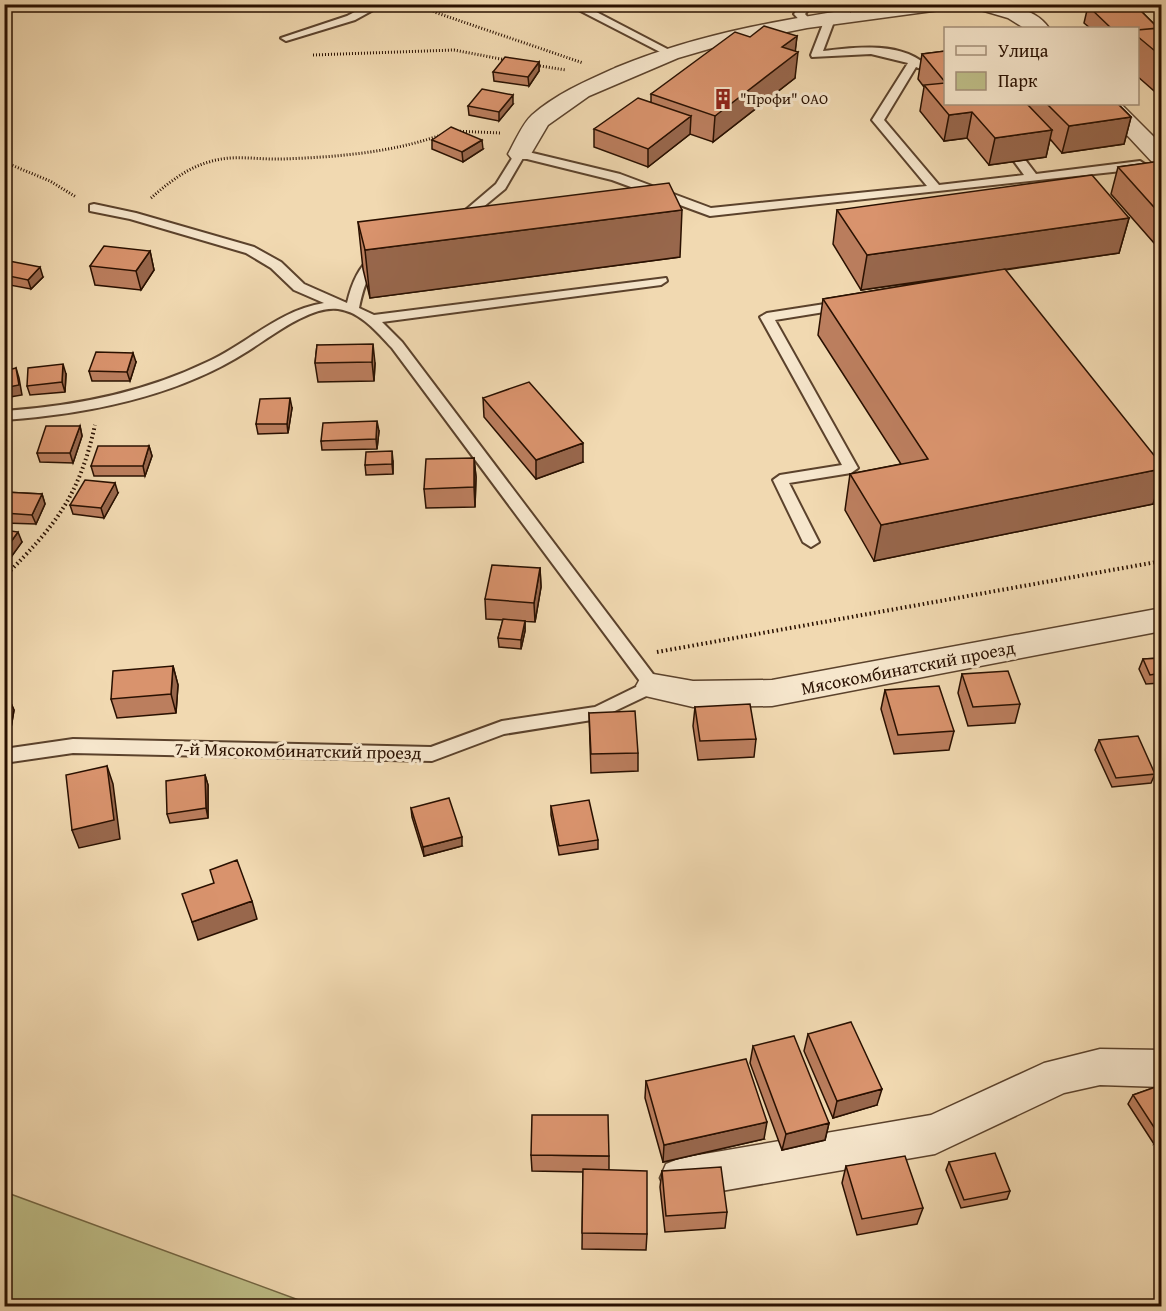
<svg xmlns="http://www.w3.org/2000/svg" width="1166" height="1311" viewBox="0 0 1166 1311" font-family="'Gentium Book Plus',serif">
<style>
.green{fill:#bebe88;stroke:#746744;stroke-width:1.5}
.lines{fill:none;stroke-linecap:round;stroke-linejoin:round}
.service-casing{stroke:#5b422c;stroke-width:4}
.minor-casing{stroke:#5b422c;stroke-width:3}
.path-far1{stroke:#291000;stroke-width:3;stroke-dasharray:1 2;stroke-linecap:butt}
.path{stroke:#291000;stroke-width:4;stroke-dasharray:1.5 3;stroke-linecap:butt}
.service{fill:#f6e6cc;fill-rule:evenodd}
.minor{fill:#f6e6cc;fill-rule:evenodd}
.wall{fill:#bb7e5e;stroke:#291000;stroke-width:1.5}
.shaded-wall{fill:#98674c;stroke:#291000;stroke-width:1.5}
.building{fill:#d9936d;stroke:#291000;stroke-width:1.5}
.labels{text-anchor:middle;stroke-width:6;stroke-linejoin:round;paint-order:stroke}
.far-poi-label{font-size:15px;fill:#291000;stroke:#f6e6cc;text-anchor:start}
.street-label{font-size:18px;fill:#291000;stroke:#f6e6cc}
</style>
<rect width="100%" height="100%" fill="#f1d9b1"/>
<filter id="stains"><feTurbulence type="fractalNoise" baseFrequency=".00333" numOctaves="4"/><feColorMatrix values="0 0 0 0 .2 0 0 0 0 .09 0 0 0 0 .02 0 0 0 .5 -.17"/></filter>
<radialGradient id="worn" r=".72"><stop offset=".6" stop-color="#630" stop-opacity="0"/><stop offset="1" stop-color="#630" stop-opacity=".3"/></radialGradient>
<!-- green -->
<path class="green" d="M5 1192 315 1306H5Z"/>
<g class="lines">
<defs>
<path id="service" d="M370 4H384L355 20 286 41 281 38 347 16Z
M567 4H581L675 53 666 55Z
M802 4H813L805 14 812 22 811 24H803L794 14Z
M830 16 835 19 823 51C856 47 903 41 928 67L923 70 916 67 884 120 939 185 1024 175 1013 160 1019 156 1023 157 1036 174 1140 161 1146 165 1140 169 710 216 612 180 523 158 505 189 465 222 461 223 455 219 496 184 516 152 520 150 620 174 711 208 927 186 872 120 908 63 871 54 812 57 811 55 825 19Z
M94 204 136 213 254 247 281 262 304 284 347 303C352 282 359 266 376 252H384L386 255C368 276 365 280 359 308L374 315 666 278 667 281 661 285 382 322 402 342 659 682 661 686 659 690 598 719 504 734 432 761 73 753 4 763V749L73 739 431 747 502 721 595 707 642 684 392 348C377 332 361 312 338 309 311 305 270 337 248 351 176 397 88 414 4 420V411C75 406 143 393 207 362 247 344 279 310 324 303L294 290 271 268 246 253 130 219 90 211V205Z
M844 301 851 305 849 308 775 320 858 468 851 473 789 483 819 542 811 547 803 542 773 480 780 475 842 465 760 317 767 313Z"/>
<path id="minor" d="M890 4H950L940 10 807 28 726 44 678 58 589 96 548 125 528 159H512L508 154C515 142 522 124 532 115 556 94 586 81 615 68 704 31 796 17 890 4Z
M971 4C997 4 1032 4 1049 28H1024L1008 18 974 8Z
M1098 104H1121L1162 145V166L1154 164Z
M1162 608V631L772 706 693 707 641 695 636 686 641 677 653 674 693 681 772 680Z
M1100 1049 1162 1050V1087L1100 1085 1064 1093 935 1154 681 1198 666 1192 660 1178 666 1164 681 1158 931 1115 1044 1063Z"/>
</defs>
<!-- service casing -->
<use href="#service" class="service-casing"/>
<!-- minor casing -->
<use href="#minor" class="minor-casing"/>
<!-- path-far1 -->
<path class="path-far1" d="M420 4 437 13 583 63
M313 55 454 50 506 60
M534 65 566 70
M454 131 500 133
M4 162 50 181 76 197
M151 198C168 183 187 168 209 162 233 154 258 160 283 159 335 157 389 153 438 136"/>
<!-- path -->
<path class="path" d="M4 577C55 526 79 497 95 425
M657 652 1162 561"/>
<!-- service -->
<use href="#service" class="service"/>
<!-- minor -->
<use href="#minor" class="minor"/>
</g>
<!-- wall -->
<path class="wall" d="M829 4H857L851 11 829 6Z
M860 4H880L876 8Z
M1086 4H1134L1158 28H1161V97L1137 76V28H1090L1084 23 1088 6Z
M797 36 795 51V78L713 142 690 134 648 167 594 147V129L651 102V94L750 37Z
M945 51V104H1118L1131 117 1124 144 1062 153 1050 139 1046 157 989 165 967 138 944 141 920 111 924 87 918 79 922 54Z
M539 62V71L529 86 494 81 493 72Z
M513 104 499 121 469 115 468 106Z
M432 140 483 149 463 162 432 149Z
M1161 161V251L1111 194 1118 167Z
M837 210 1129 218 1119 253 1005 270 1153 504 874 561 845 510 850 474 901 464 818 335 823 299 969 275 861 290 833 244Z
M358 222 680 257 370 298 363 269Z
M150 251 154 270 141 290 95 285 90 266Z
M4 266 43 277 31 289 4 284Z
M317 345 375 363 374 381 318 382 315 363Z
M136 362 130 381H92L89 371Z
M66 374 65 392 30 395 27 386Z
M483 398 583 462 536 479 484 417Z
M292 408 288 433 258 434 256 424Z
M80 426 82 436 73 463 40 462 37 453Z
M379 431 377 449 322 450 321 441Z
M149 446 152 456 145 476H94L91 466Z
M474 458 476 477 475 507 426 508 424 489Z
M393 461V474L366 475 365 465Z
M4 492 42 494 45 504 36 524 4 523Z
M118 493 104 518 73 514 70 505Z
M4 530 22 542 9 560 4 559Z
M540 568 541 587 535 622 520 621H525V631L521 649 499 647 498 638 503 620 486 619 485 599Z
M1161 658V683L1146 684 1139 669 1143 659Z
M173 666 178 685 176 713 117 718 111 699Z
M962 674 1020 704 1015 723 968 726 958 693Z
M885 690 954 731 949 750 894 754 881 709Z
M4 701H10L14 710 11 728H4Z
M695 707 756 739 754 757 698 760 693 726Z
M589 713 638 753V771L591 773Z
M1099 740 1155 774 1151 783 1112 787 1095 750Z
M205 775 208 785V818L170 823 167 814Z
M551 806 598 840V849L559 855 551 815Z
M411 808 462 846 424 856 412 817Z
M808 1034 877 1105 833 1118 804 1051Z
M753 1046 829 1123 825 1140 782 1150 750 1063Z
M646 1081 764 1139 663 1162 645 1098Z
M1161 1085V1141L1154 1144 1128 1104 1133 1095Z
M531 1155 609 1156V1170L647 1234 646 1250 582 1249 583 1172 532 1171Z
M949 1162 1010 1191 1007 1199 961 1208 946 1170Z
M846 1166 923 1208 917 1224 857 1235 842 1183Z
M662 1171 727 1212 725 1228 665 1232 660 1187Z"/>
<!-- shaded-wall -->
<path class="shaded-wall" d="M851 4H857L851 11Z
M797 36 795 54 798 52 795 78 713 142 715 116 782 47Z
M539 62V71L529 86 528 77Z
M513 95V104L499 121V112Z
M972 112 967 138 944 141 949 115Z
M691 116 690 134 648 167V149Z
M1131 117 1124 144 1062 153 1069 126Z
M1052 130 1046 157 989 165 995 138Z
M482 140 483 149 463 162 462 152Z
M682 210 680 257 370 298 365 250Z
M1129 218 1119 253 861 290 867 255Z
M150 251 154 270 141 290 136 271Z
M40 267 43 277 31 289 28 280Z
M373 344 375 363 374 381 372 362Z
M133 353 136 362 130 381 127 372Z
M63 364 66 374 65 392 62 382Z
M16 368 19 378 22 395 4 398V388Z
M290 398 292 408 288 433 287 424Z
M377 421 379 431 377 449 376 439Z
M80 426 82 436 73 463 70 453Z
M583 443V462L536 479V460Z
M149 446 152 456 145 476 143 466Z
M392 451 393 461V474L392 464Z
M474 458 476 477 475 507 474 487Z
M1161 469V479L1153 504 874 561 881 525Z
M115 483 118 493 104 518 101 508Z
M42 494 45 504 36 524 32 515Z
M18 532 22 542 9 560 5 550Z
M540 568 541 587 535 622 534 603Z
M525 621V631L521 649V640Z
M173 666 178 685 176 713 171 694Z
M10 701 14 710 11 728 7 718Z
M107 766 113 784 120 839 79 848 72 830Z
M205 775 208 785V818L206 808Z
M462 837V846L424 856 423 847Z
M252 901 257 919 198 940 192 922Z
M882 1089 877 1105 833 1118 837 1101Z
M767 1122 764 1139 663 1162 664 1145Z
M829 1123 825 1140 782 1150 786 1134Z
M1161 1134V1141L1154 1144 1159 1135Z"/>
<!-- building -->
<path class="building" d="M1097 4H1134L1158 28 1137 30V28H1111L1088 6Z
M764 26 797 36 782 47 798 52 715 116 651 94 735 32 750 37Z
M1161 28V56L1137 36V30Z
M945 51V82L922 54Z
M505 57 539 62 528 77 493 72Z
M945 83V104H1027L1052 130 995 138 972 112 949 115 924 85Z
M482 89 513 95 499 112 468 106Z
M638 98 691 116 648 149 594 129Z
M1047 104H1118L1131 117 1069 126Z
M451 127 482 140 462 152 432 140Z
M1161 161V215L1118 167Z
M1092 175 1129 218 867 255 837 210Z
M669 183 682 210 365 250 358 222Z
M104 246 150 251 136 271 90 266Z
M9 261 40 267 28 280 4 275V266Z
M1005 269 1161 464V469L881 525 850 474 928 459 823 299Z
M373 344 372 362 315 363 317 345Z
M96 352 133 353 127 372 89 371Z
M63 364 62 382 27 386 28 368Z
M16 368 19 385 4 388V371Z
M529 382 583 443 536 460 483 398Z
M290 398 287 424H256L260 399Z
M377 421 376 439 321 441 323 423Z
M46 426H80L70 453H37Z
M98 446H149L143 466H91Z
M392 451V464L365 465 366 452Z
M474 458V487L424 489 426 459Z
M85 480 115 483 101 508 70 505Z
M4 492 42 494 32 515 4 513Z
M4 530 18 532 5 550H4Z
M492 565 540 568 534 603 485 599Z
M503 619 525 621 521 640 498 638Z
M1161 658V673L1150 675 1143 659Z
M173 666 171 694 111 699 113 671Z
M1008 671 1020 704 973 707 962 674Z
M939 686 954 731 898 735 885 690Z
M4 701H10L7 718 4 719Z
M750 704 756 739 700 741 695 707Z
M635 711 638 753 591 754 589 713Z
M1138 736 1155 774 1116 778 1099 740Z
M107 766 114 820 72 830 66 775Z
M205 775 206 808 167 814 166 781Z
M449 798 462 837 423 847 411 808Z
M589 800 598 840 559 846 551 806Z
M237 860 252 901 192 922 182 894 214 883 210 870Z
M851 1022 882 1089 837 1101 808 1034Z
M794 1036 829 1123 786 1134 753 1046Z
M746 1059 767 1122 664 1145 646 1081Z
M1161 1085V1134L1159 1135 1133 1095Z
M532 1115H608L609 1156 531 1155Z
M995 1153 1010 1191 964 1200 949 1162Z
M905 1156 923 1208 862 1219 846 1166Z
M721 1167 727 1212 666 1216 662 1171Z
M583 1169 647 1171V1234L582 1233Z"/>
<!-- icons -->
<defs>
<symbol id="building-bare" viewBox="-9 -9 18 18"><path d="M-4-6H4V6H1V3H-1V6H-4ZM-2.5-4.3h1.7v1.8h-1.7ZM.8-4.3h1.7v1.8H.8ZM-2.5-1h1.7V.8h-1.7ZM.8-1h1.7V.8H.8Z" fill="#8f2418" stroke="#f6e6cc" stroke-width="2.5" paint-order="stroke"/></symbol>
</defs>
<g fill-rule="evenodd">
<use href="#building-bare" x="708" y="84" width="30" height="30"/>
</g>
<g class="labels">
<!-- far-poi labels -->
<g class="far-poi-label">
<text x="740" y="104">"Профи" ОАО</text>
</g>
<!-- street labels -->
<g class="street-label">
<text transform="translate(908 668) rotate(-11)" y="6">Мясокомбинатский проезд</text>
<text transform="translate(298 751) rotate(1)" y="6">7-й Мясокомбинатский проезд</text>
</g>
</g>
<!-- margin -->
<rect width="1166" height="1311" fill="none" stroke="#f1d9b1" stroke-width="24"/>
<rect x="6" y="6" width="1154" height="1299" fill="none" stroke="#291000" stroke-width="3"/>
<rect x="12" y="12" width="1142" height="1287" fill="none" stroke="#291000" stroke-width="1.5"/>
<!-- legend -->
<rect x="944" y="27" width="195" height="78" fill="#f6e6cc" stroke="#a4907a" stroke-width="1.5"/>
<rect x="956" y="46" width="30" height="9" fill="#f6e6cc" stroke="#a4907a" stroke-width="1.5"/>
<text x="998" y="57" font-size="18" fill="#291000">Улица</text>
<rect x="956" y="72" width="30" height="18" fill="#bebe88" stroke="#a4907a" stroke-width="1.5"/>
<text x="998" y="87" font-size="18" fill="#291000">Парк</text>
<rect width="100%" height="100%" filter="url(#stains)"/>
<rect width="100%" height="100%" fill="url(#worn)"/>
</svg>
